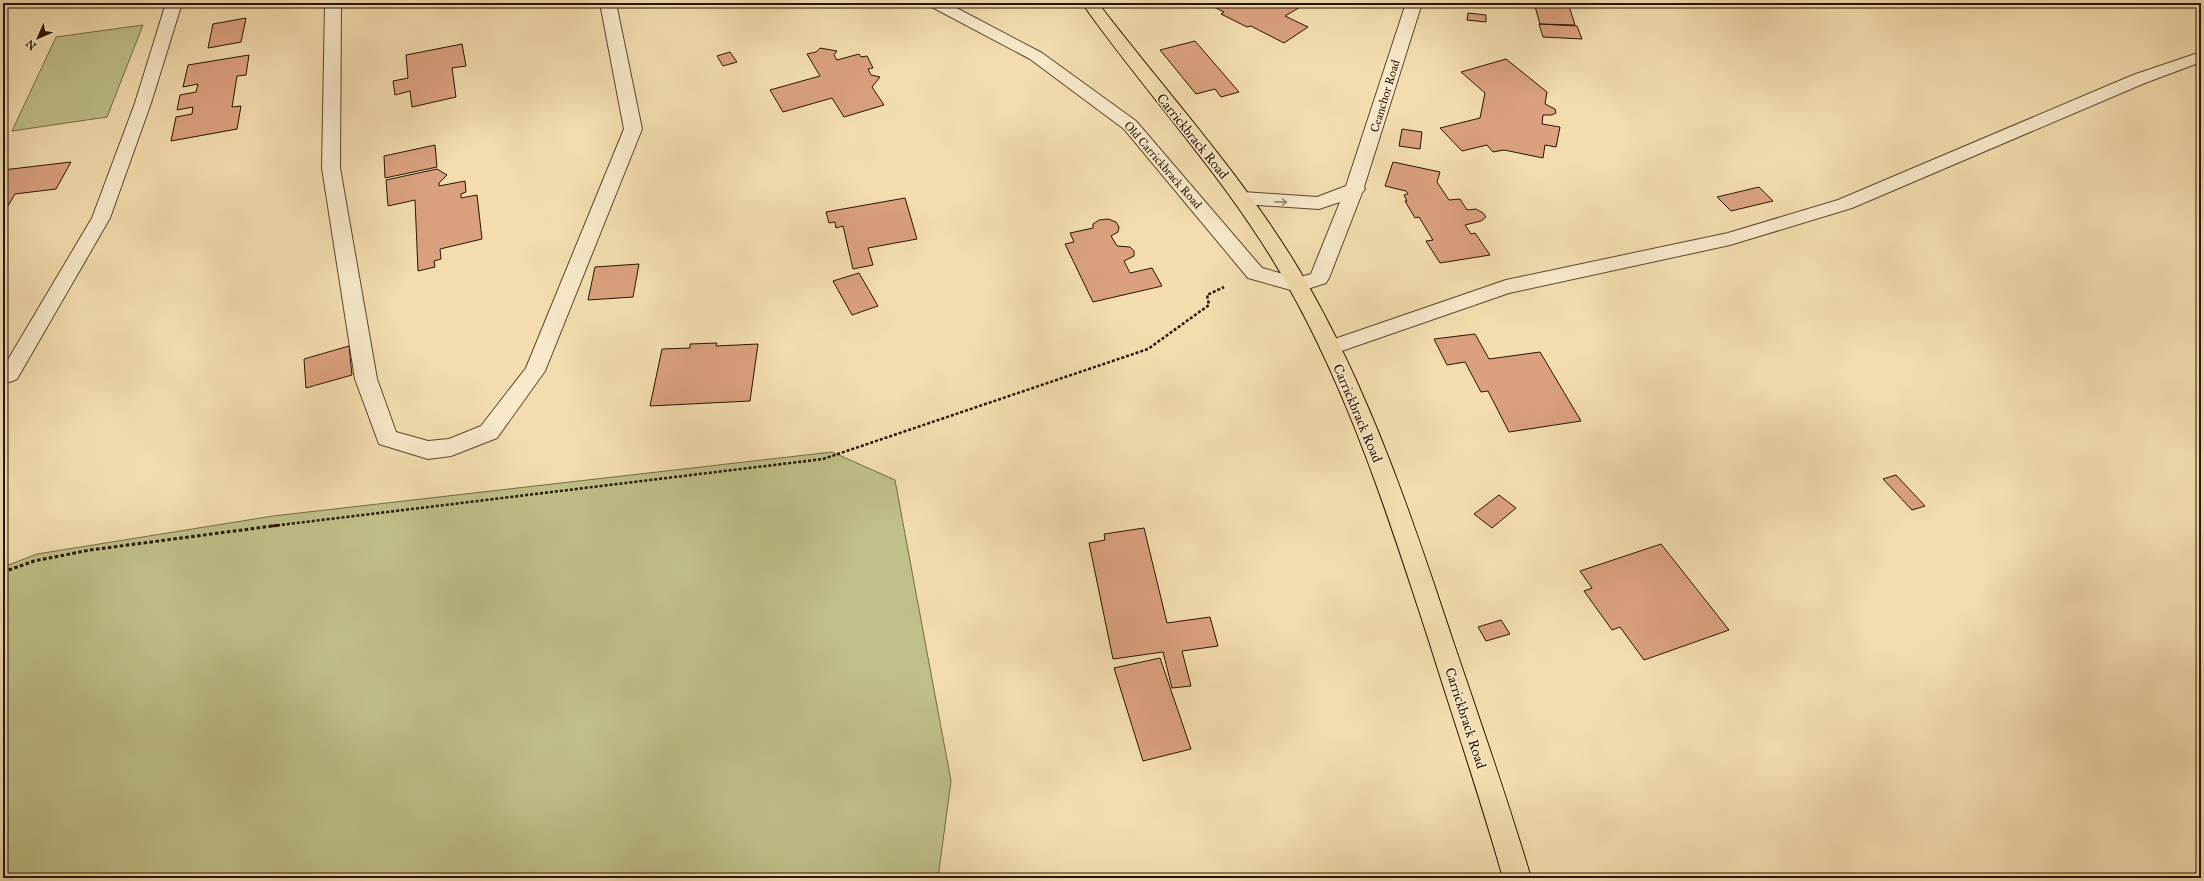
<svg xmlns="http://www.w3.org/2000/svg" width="2204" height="881" viewBox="0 0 2204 881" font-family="'IM FELL Great Primer',serif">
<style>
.green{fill:#bfc088;stroke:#746a46}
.building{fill:#dba17e;stroke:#281304}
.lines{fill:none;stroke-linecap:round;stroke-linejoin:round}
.minor-casing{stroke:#5b462e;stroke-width:2}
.major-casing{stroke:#281304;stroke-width:2}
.path-far1{stroke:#281304;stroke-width:2.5;stroke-dasharray:3 2;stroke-linecap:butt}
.path{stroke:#281304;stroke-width:3;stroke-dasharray:3.5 2.5;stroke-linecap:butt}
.minor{fill:#f7e9ca;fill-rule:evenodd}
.major{fill:#f3ddae;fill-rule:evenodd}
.oneway{stroke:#9a8971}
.labels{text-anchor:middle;stroke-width:3;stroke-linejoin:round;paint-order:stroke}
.far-street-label{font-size:12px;fill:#281304;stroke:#f7e9ca}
.street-label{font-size:14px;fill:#281304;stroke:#f7e9ca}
</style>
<rect width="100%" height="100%" fill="#f3ddae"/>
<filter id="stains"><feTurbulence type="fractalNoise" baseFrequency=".005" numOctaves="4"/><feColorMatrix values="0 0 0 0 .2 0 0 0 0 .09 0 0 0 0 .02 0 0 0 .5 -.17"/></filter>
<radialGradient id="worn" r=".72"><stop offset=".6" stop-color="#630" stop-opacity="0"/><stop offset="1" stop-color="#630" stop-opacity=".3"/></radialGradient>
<!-- green -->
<path class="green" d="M143 25 107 117 12 131 56 37Z
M832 452 895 480 951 781 938 878H3V567L37 554 273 516Z"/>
<!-- building -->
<path class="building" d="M1206 3H1307L1285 16 1308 27 1284 43 1251 26 1247 27 1221 14 1224 12Z
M1534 3H1568L1575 25 1540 24Z
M1468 13 1486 15V22L1467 20Z
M246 18 241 42 208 48 213 24Z
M1539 24 1577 26 1582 39 1543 37Z
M1195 41 1239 92 1221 97 1215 89 1196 94 1160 50Z
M462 44 466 66 452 68 456 97 412 107 410 91 395 95 393 81 408 78 406 55Z
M820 48 837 51 834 55 837 60 859 54 861 57 867 56 873 68 868 69 871 75 880 77 872 87 884 105 844 117 832 98 783 112 770 90 820 76 807 54 816 52Z
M730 52 737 62 723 66 717 56Z
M249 55 246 75 237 76 232 107 241 106 237 129 171 141 176 117 192 114 193 107 177 110 180 95 196 92 198 84 183 87 188 65Z
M1506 59 1547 92 1545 104 1555 109 1556 113 1552 115H1543L1542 124 1560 127 1556 147 1545 145 1543 158 1504 150 1493 152 1487 145 1462 151 1440 128 1480 118 1485 93 1461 72Z
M1402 129 1422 132 1420 149 1399 146Z
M435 145 437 167 385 178 384 156Z
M71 162 56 189 15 194 5 211H3V170Z
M1393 162 1440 172 1437 182 1449 200 1460 199 1467 210 1476 209 1483 213 1486 217 1481 221 1465 225 1471 234 1475 233 1490 255 1440 263 1426 241 1433 240 1419 217 1415 218 1405 201H1407L1404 195 1408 194 1406 191 1385 186Z
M437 169 447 175 439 183V186L465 181 466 192 461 194V198L477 195 482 239 440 249 441 259 434 261 435 267 418 271 415 200 388 206 386 180Z
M1759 187 1773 201 1731 211 1717 197Z
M905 198 917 239 868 248 873 265 853 269 843 226 836 228 835 222 829 223 826 212Z
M1108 219 1116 222 1119 227 1118 232 1111 236 1117 246 1130 247 1134 251V256L1124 261 1130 273 1152 268 1162 286 1093 302 1065 244 1074 242 1070 233 1093 228V224L1099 220Z
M639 264 633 297 588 300 595 267Z
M859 273 878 306 852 315 833 281Z
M1475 334 1489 359 1540 352 1581 421 1509 432 1488 391 1481 392 1465 362 1447 365 1434 339Z
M717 343 716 346 758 344 750 401 650 406 662 349 690 348V344Z
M349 346 352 375 306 388 304 359Z
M1896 475 1925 506 1912 510 1883 479Z
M1499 495 1516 508 1492 528 1474 514Z
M1144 528 1167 623 1210 617 1218 646 1182 651 1191 686 1172 688 1163 652 1113 659 1089 543 1105 540 1104 534Z
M1661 544 1729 630 1644 660 1620 627 1612 630 1584 591 1592 588 1580 571Z
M1501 620 1510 634 1486 641 1478 627Z
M1160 658 1191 749 1143 761 1114 668Z"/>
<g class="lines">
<defs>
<path id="minor" d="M166 3H182L151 103 110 218 17 379 10 382 3 380V368L92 218 135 103Z
M325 3H341L340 168 377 379 396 432 428 441 449 439 481 426 526 368 624 129 600 3H616L642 129 545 371 497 438 451 456 428 459 379 444 355 379 322 168Z
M927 3H947L1042 53 1136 121 1262 268 1297 278 1311 274 1340 202 1319 209 1243 204 1237 202 1234 198 1237 194 1243 192 1317 197 1346 186 1406 3H1422L1364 187 1365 189 1362 193 1329 278 1326 283 1298 292 1248 278 1124 129 1030 59 930 6Z
M2201 52V62L2145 83 1852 208 1730 245 1509 293 1330 355 1323 353 1320 348 1323 343 1506 280 1728 233 1838 200 2133 75Z"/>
<path id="major" d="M1082 3H1098C1169 96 1250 183 1308 285 1371 396 1412 517 1452 638 1479 718 1507 797 1531 878H1503C1480 797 1453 718 1428 638 1389 518 1350 396 1288 286 1231 183 1149 98 1082 3Z"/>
</defs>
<!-- minor casing -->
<use href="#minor" class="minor-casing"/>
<!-- major casing -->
<use href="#major" class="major-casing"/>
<!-- path-far1 -->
<path class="path-far1" d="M272 526 823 459 1148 349 1209 305 1207 295 1224 287"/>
<!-- path -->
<path class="path" d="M3 572 34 561 90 550 280 525"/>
<!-- minor -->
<use href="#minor" class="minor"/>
<!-- major -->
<use href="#major" class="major"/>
</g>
<!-- one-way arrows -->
<defs><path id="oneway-shaft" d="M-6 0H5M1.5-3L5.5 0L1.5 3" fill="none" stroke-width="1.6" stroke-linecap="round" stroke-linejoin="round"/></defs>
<use class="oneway" href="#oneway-shaft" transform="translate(1281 202) rotate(1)"/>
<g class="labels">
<!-- far-street labels -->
<g class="far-street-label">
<text transform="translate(1385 96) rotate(-73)" y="4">Ceanchor Road</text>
<text transform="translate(1163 165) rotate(49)" y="4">Old Carrickbrack Road</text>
</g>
<!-- street labels -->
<g class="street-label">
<text transform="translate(1193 136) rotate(51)" y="5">Carrickbrack Road</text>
<text transform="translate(1358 413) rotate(67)" y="5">Carrickbrack Road</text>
<text transform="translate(1466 718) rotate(72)" y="5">Carrickbrack Road</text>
</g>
</g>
<!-- margin -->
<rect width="2204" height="881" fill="none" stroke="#f3ddae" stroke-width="16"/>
<rect x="4" y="4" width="2196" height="873" fill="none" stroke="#281304" stroke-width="2"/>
<rect x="8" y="8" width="2188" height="865" fill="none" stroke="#281304"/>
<!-- north arrow -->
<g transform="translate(38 38) rotate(225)" stroke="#f7e9ca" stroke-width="3" paint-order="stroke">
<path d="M0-3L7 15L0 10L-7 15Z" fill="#281304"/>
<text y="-6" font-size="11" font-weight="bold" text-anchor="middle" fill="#281304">N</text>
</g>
<rect width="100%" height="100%" filter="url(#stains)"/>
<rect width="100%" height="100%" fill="url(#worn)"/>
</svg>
